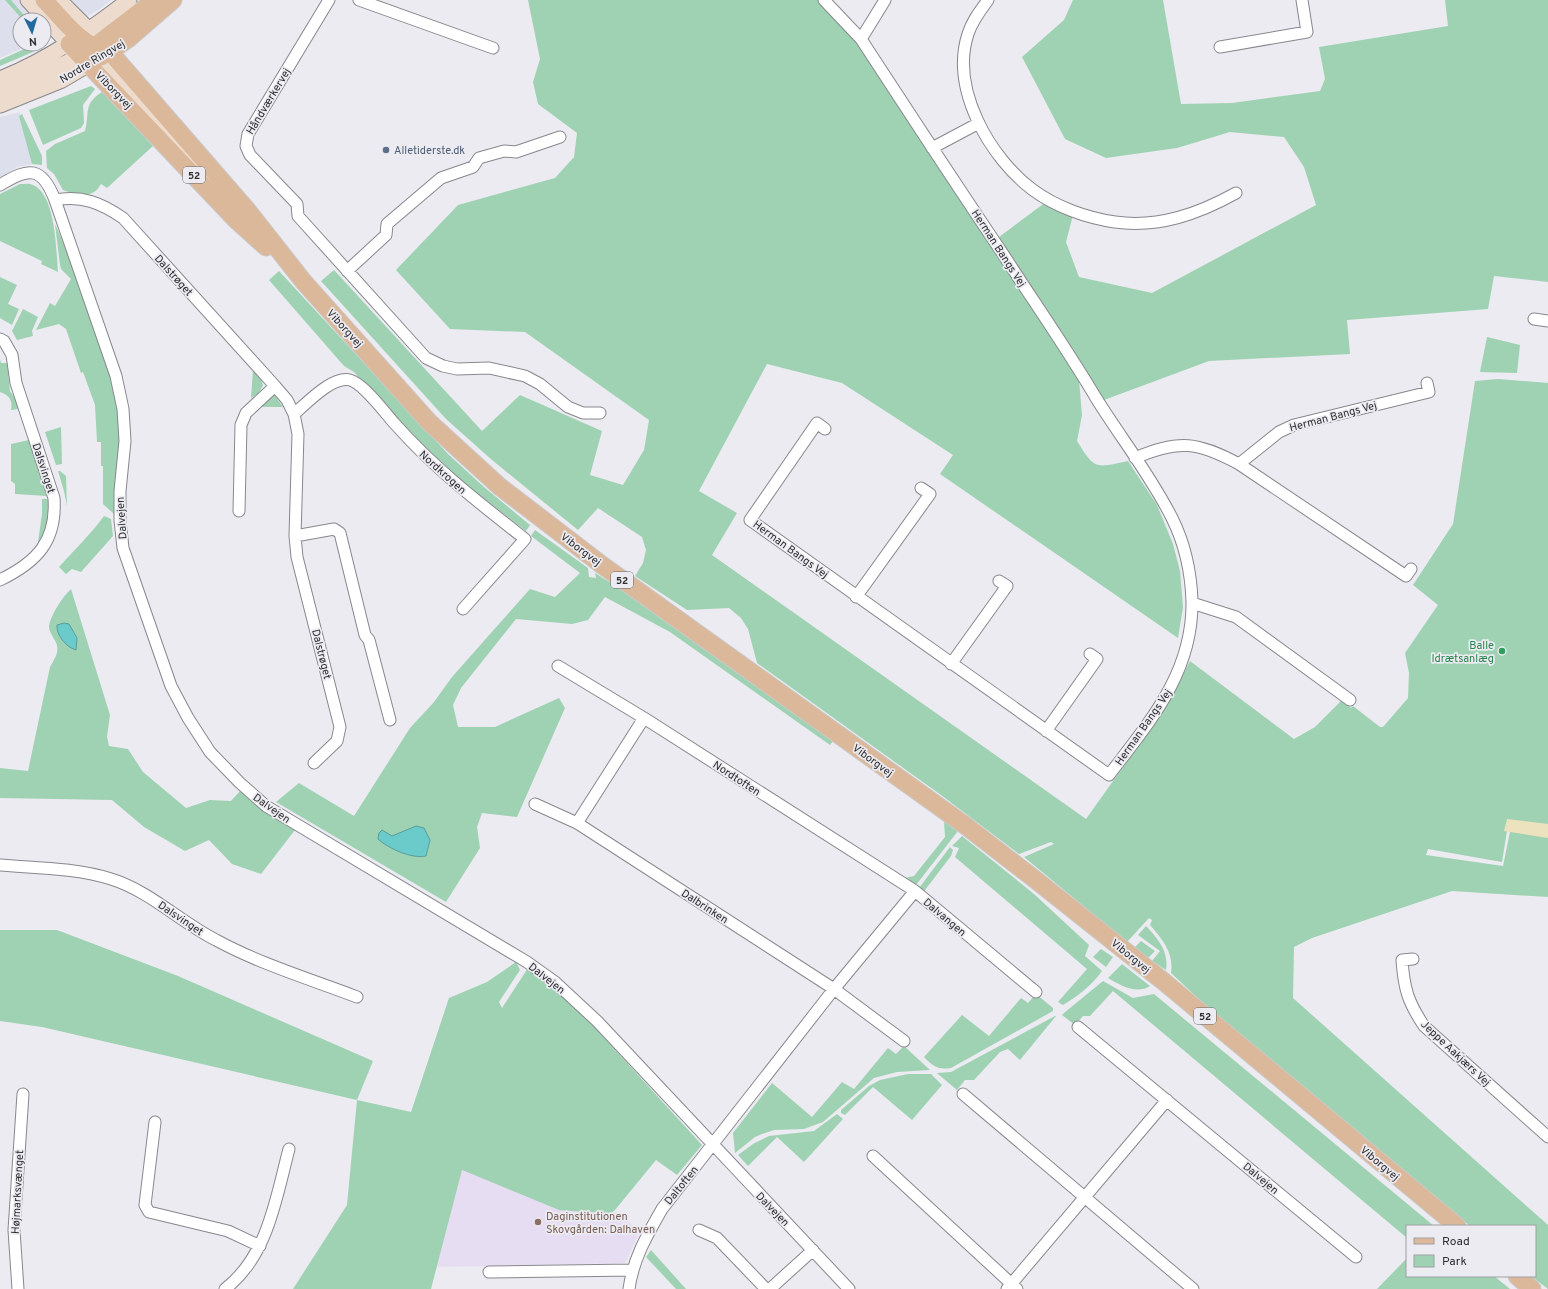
<svg xmlns="http://www.w3.org/2000/svg" width="1548" height="1289" viewBox="0 0 1548 1289" font-family="Overpass,sans-serif">
<style>
.built{fill:#dedfec}
.education{fill:#e6ddf3}
.green{fill:#9fd2b3;fill-rule:evenodd}
.sand{fill:#ece2bd}
.water{fill:#6bcbcb;stroke:#599c9c}
.lines{fill:none;stroke-linecap:round;stroke-linejoin:round}
.street-casing{stroke:#87888d;stroke-width:13}
.secondary-casing{stroke:#87888d;stroke-width:17}
.primary-casing{stroke:#c9c9c9;stroke-width:19}
.street{stroke:#fff;stroke-width:11}
.secondary{stroke:#eddccd;stroke-width:15}
.primary{stroke:#dcb89b;stroke-width:17}
.service-dot{fill:#5c6f8a;stroke:#ebebf1;stroke-width:1.5}
.leisure-dot{fill:#2e9e5b;stroke:#ebebf1;stroke-width:1.5}
.education-dot{fill:#8d6e63;stroke:#ebebf1;stroke-width:1.5}
.labels{text-anchor:middle;stroke-width:3.5;stroke-linejoin:round;paint-order:stroke}
.shield{fill:#ebebf1;stroke:#67676a;stroke-width:1}
.shield-label{font-size:10px;font-weight:bold;fill:#2e2e30}
.street-label{font-size:11px;fill:#2e2e30;stroke:#ebebf1}
.service-label{font-size:11px;fill:#4e5e75;stroke:#ebebf1;text-anchor:start}
.leisure-label{font-size:11px;fill:#27864d;stroke:#ebebf1;text-anchor:end}
.education-label{font-size:11px;fill:#785e54;stroke:#ebebf1;text-anchor:start}
</style>
<rect width="100%" height="100%" fill="#ebebf1"/>
<!-- built -->
<path class="built" d="M0 0H111L97 11 44 38V20H20V44H32L0 58Z
M20 112 32 164 17 167 0 178V117Z"/>
<!-- education -->
<path class="education" d="M463 1163 610 1214 616 1212 640 1231 625 1263 437 1267Z"/>
<!-- green -->
<path class="green" d="M5 0H11L28 20H23Z
M528 0H819L857 43 1079 380 1082 415 1077 441C1095 470 1095 468 1128 461L1157 505 1173 544 1180 571 1183 607 1178 638 940 474 953 455 842 383 767 364 699 491 737 513 712 555 1086 819 1165 708 1190 661 1294 739 1315 727 1341 701 1351 708 1353 706 1380 727H1383L1408 698 1409 673 1405 653 1438 605 1413 585 1453 524 1475 381 1498 379 1548 383V897L1452 891 1312 938 1294 947 1293 998 1548 1225V1289L1531 1276H1535V1226H1470L1220 1019 1171 973C1174 953 1163 940 1150 925L1152 920 1149 918 1127 942 1024 857 1054 844 1051 842 1019 854 941 795 757 663 748 629 741 618 729 608 687 610 635 576 643 563 646 550 642 537 598 508 578 530 492 460 446 419 321 281 334 270 482 431 520 395 602 431 590 475 623 485 644 450 649 420 525 332 450 329 396 270 458 205 555 178 574 157 577 133 538 104 533 82 540 59ZM1507 831 1510 832 1503 866 1426 855 1428 849 1502 862Z
M1073 0H1163L1181 104 1232 103 1320 91 1325 79 1319 47 1448 26 1445 0H1548V282L1494 276 1488 309 1347 320 1350 354 1209 361 1104 400 999 237 1046 202 1073 215 1066 242 1079 277 1152 293 1316 205 1304 167 1284 137 1230 132 1177 148 1106 158 1065 139 1022 57 1064 20Z
M30 44H40L33 52 0 66V60L22 50Z
M91 86 95 89 83 105 84 123 81 128 43 145 29 110Z
M102 92 153 146 107 188 101 184C99 187 96 192 92 193 85 197 70 193 63 190L54 174 47 168 46 151 55 144 85 131C90 112 83 104 102 92Z
M22 114 42 156V165L32 164 19 116Z
M20 184C24 184 29 183 33 185 56 195 56 250 58 272L41 264 42 261 0 241V194Z
M55 224C70 257 81 290 92 324 104 356 116 388 119 423 122 453 115 484 114 514L103 504V466H101V442H97L95 405 83 372 81 373 66 329 59 324 36 330 50 303 55 306 71 279 61 269 60 265Z
M279 271 448 454 484 487 530 525 526 531 452 474 422 448 354 372 344 366 269 280Z
M0 277 17 285 8 304 19 309 12 325 0 318Z
M23 309 38 317 32 331 33 336 17 340 12 331Z
M1487 337 1520 345 1517 373 1480 372Z
M0 359 1 363H7L10 391 18 403V409L11 410C13 400 9 395 0 392Z
M253 370 260 377 263 385 259 393 251 398Z
M272 396H275L283 407H259Z
M61 427 62 464 56 465 45 432Z
M29 440 45 488 47 496 15 494V484L11 481V444Z
M58 471H60L66 476 67 506 64 491Z
M42 499H49L48 527 37 549 42 514Z
M104 516 111 519 113 536 81 572 72 569 66 574 59 567C74 550 91 534 104 516Z
M535 530 588 568 589 577 596 578 595 573 614 585 833 741 830 745 670 632 605 597 588 620 572 624 516 619 461 688 453 705 458 727H495L559 698 565 708 517 817 482 813 477 827 480 848 446 902 276 802 299 783 354 816 410 728 434 702 452 677 530 589 555 597 580 573 531 536Z
M71 589 110 715 107 737 109 746 128 749 143 772 186 808 210 800 231 801 240 791 264 811 295 830 261 874 232 864 209 840 185 851 144 827 112 800 0 798V768L28 771 50 667C56 657 61 649 54 639 52 635 49 631 49 627 50 616 63 596 71 589Z
M944 821 958 831 916 885 905 878 914 876 945 837Z
M962 836 1034 894 1089 945 1085 956 1102 971C1091 986 1078 996 1063 1005L1058 1002 1087 969 955 857 959 848 952 846Z
M950 847 953 850 951 856 925 890V893L919 888Z
M1146 926C1158 939 1169 951 1166 970L1152 961 1160 951 1138 935Z
M0 930H57L178 976 373 1061 357 1100 411 1112 449 998 487 982 516 962 520 970 499 1002 502 1008 528 968 553 987 576 1007 702 1145 677 1175 656 1160 615 1210 610 1214 559 1210 462 1170 431 1289H293L347 1205 357 1100 42 1027 0 1021Z
M1141 941 1155 951 1148 958 1134 948Z
M1101 949 1113 957 1106 967 1093 957Z
M1122 964 1150 986C1136 995 1120 985 1108 978Z
M1103 981 1133 998 1154 994 1434 1226H1407V1238L1113 991 1090 1016H1083L1075 1025 1062 1015 1064 1013Z
M1036 994 1053 1008V1011L951 1068C937 1070 933 1066 924 1057L962 1015 989 1036 1021 998 1028 1003Z
M1055 1016H1056L1020 1060 1008 1049 1000 1052 974 1080H965L957 1090 937 1073 951 1072Z
M904 1046 930 1070 897 1072 874 1078 823 1122 804 1129 774 1130 762 1134 755 1137 735 1153 733 1133 772 1083 812 1117 842 1082 854 1089 888 1048 896 1054Z
M908 1074H931L942 1085 912 1120 873 1087 845 1115 841 1113V1110L869 1086 880 1080Z
M837 1114 843 1119 804 1162 777 1137 748 1166 738 1155 753 1144 769 1136 814 1131Z
M651 1250 686 1289H676L646 1257Z
M1407 1258V1276H1494L1510 1289H1377Z"/>
<!-- sand -->
<path class="sand" d="M1507 819 1548 824V838L1504 831Z"/>
<!-- water -->
<path class="water" d="M64 623 69 624 77 638 76 650C66 647 56 635 57 625Z
M416 826 424 828 430 840 426 856C412 859 389 849 378 839L379 833 382 830 392 836Z"/>
<g class="lines">
<defs>
<path id="street" d="M329 0 248 134 246 146 250 155 297 204 298 216 426 358 443 366 457 369 489 368 525 376 540 384 568 407 583 413H600
M359 0 493 48
M824 0 861 39C908 111 955 183 1003 254 1034 302 1067 349 1096 398 1121 438 1151 476 1172 518 1185 544 1191 572 1192 601 1193 673 1150 721 1109 775L750 520 817 423 825 429
M988 0C980 11 972 21 968 34 950 89 990 158 1033 190 1056 207 1087 218 1115 222 1159 228 1198 214 1236 193
M861 39 885 0
M1220 47 1307 32 1302 0
M932 148 979 123
M0 185C29 167 42 166 55 200L116 376 123 409 125 441 120 491V520L123 548 171 686 188 718 210 752 240 783 266 806 527 962 555 982 597 1021 849 1289
M55 200C82 195 101 203 123 218L275 386 287 400 294 414 298 434 295 536 297 557 340 727 337 741 314 763
M347 271 386 235 387 224 441 178 473 167 479 158 504 151 516 152 560 137
M1534 319 1548 321
M0 339 4 341 12 355 16 383 54 498C57 541 37 562 0 580
M294 414C308 402 332 376 350 380 363 383 385 413 395 424 435 469 478 502 525 539L463 609
M1135 458C1179 439 1198 442 1239 464L1406 576 1411 569
M1239 464 1279 432 1294 425 1429 392 1427 383
M239 511 241 425 246 413 275 386
M295 536 334 529 340 533 365 635 369 640 390 720
M856 597 930 494 921 488
M1192 603 1236 617 1350 700
M951 664 1007 586 999 581
M558 666 644 718 915 891 1036 992
M1046 731 1097 659 1090 654
M535 804 577 823 834 989 904 1041
M577 823 644 718
M0 865C37 868 76 868 111 879 150 891 180 922 216 940 260 964 310 979 357 997
M1413 959 1402 960C1404 989 1408 1002 1424 1026L1548 1137
M1078 1027 1356 1257
M963 1094 1193 1289
M155 1122 145 1205 149 1212 228 1231 260 1246
M873 1156 1017 1289
M699 1230 717 1238 766 1289
M489 1272 632 1270
M18 1289 14 1230 23 1094
M225 1289C268 1256 276 1198 289 1149
M629 1289C633 1259 647 1235 662 1209L834 989 915 891
M770 1289 813 1250
M1007 1289 1167 1100"/>
<path id="secondary" d="M28 0 69 44 83 48 99 58 210 179
M59 0 96 37
M0 79C48 60 89 31 129 0
M0 93 70 61 85 45
M0 105 62 80 89 64"/>
<path id="primary" d="M44 0C63 19 81 47 109 51L248 211 303 281 429 422 499 486 602 565 966 826 1032 877 1163 981 1457 1226
M69 44 236 220 266 247
M90 54 95 46 155 0
M101 57 128 39 173 0
M1517 1276 1532 1289"/>
</defs>
<!-- street casing -->
<use href="#street" class="street-casing"/>
<!-- secondary casing -->
<use href="#secondary" class="secondary-casing"/>
<!-- primary casing -->
<use href="#primary" class="primary-casing"/>
<!-- street -->
<use href="#street" class="street"/>
<!-- secondary -->
<use href="#secondary" class="secondary"/>
<!-- primary -->
<use href="#primary" class="primary"/>
</g>
<!-- markers -->
<circle class="service-dot" cx="386" cy="150" r="4"/>
<circle class="leisure-dot" cx="1502" cy="651" r="4"/>
<circle class="education-dot" cx="538" cy="1222" r="4"/>
<g class="labels">
<!-- shield labels -->
<g class="shield">
<rect x="183" y="167" width="22" height="16" rx="3"/>
<rect x="611" y="572" width="22" height="16" rx="3"/>
<rect x="1194" y="1008" width="22" height="16" rx="3"/>
</g>
<g class="shield-label">
<text x="194" y="179">52</text>
<text x="622" y="584">52</text>
<text x="1205" y="1020">52</text>
</g>
<!-- street labels -->
<g class="street-label">
<text transform="translate(92 61) rotate(-31)" y="4">Nordre Ringvej</text>
<text transform="translate(114 90) rotate(46)" y="4">Viborgvej</text>
<text transform="translate(268 101) rotate(-59)" y="4">Håndværkervej</text>
<text transform="translate(999 248) rotate(57)" y="4">Herman Bangs Vej</text>
<text transform="translate(174 275) rotate(48)" y="4">Dalstrøget</text>
<text transform="translate(345 328) rotate(48)" y="4">Viborgvej</text>
<text transform="translate(1333 416) rotate(-15)" y="4">Herman Bangs Vej</text>
<text transform="translate(44 468) rotate(72)" y="4">Dalsvinget</text>
<text transform="translate(443 472) rotate(42)" y="4">Nordkrogen</text>
<text transform="translate(121 518) rotate(-94)" y="4">Dalvejen</text>
<text transform="translate(581 549) rotate(37)" y="4">Viborgvej</text>
<text transform="translate(791 549) rotate(36)" y="4">Herman Bangs Vej</text>
<text transform="translate(322 654) rotate(76)" y="4">Dalstrøget</text>
<text transform="translate(1143 727) rotate(-55)" y="4">Herman Bangs Vej</text>
<text transform="translate(873 760) rotate(36)" y="4">Viborgvej</text>
<text transform="translate(737 778) rotate(33)" y="4">Nordtoften</text>
<text transform="translate(272 808) rotate(35)" y="4">Dalvejen</text>
<text transform="translate(705 906) rotate(33)" y="4">Dalbrinken</text>
<text transform="translate(945 917) rotate(40)" y="4">Dalvangen</text>
<text transform="translate(181 918) rotate(34)" y="4">Dalsvinget</text>
<text transform="translate(1131 956) rotate(39)" y="4">Viborgvej</text>
<text transform="translate(547 978) rotate(38)" y="4">Dalvejen</text>
<text transform="translate(1456 1053) rotate(43)" y="4">Jeppe Aakjærs Vej</text>
<text transform="translate(1380 1163) rotate(40)" y="4">Viborgvej</text>
<text transform="translate(1261 1178) rotate(40)" y="4">Dalvejen</text>
<text transform="translate(681 1185) rotate(-51)" y="4">Daltoften</text>
<text transform="translate(17 1192) rotate(-87)" y="4">Højmarksvænget</text>
<text transform="translate(773 1209) rotate(46)" y="4">Dalvejen</text>
</g>
<!-- service labels -->
<g class="service-label">
<text x="394" y="154">Alletiderste.dk</text>
</g>
<!-- leisure labels -->
<g class="leisure-label">
<text x="1494" y="649">Balle<tspan x="1494" dy="13">Idrætsanlæg</tspan></text>
</g>
<!-- education labels -->
<g class="education-label">
<text x="546" y="1220">Daginstitutionen<tspan x="546" dy="13">Skovgården: Dalhaven</tspan></text>
</g>
</g>
<!-- legend -->
<rect x="1406" y="1225" width="130" height="52" fill="#ebebf1" stroke="#9f9fa4"/>
<rect x="1414" y="1238" width="20" height="6" fill="#dcb89b" stroke="#9f9fa4"/>
<text x="1442" y="1245" font-size="12" fill="#2e2e30">Road</text>
<rect x="1414" y="1255" width="20" height="12" fill="#9fd2b3" stroke="#9f9fa4"/>
<text x="1442" y="1265" font-size="12" fill="#2e2e30">Park</text>
<!-- north arrow -->
<g transform="translate(32 32) rotate(175)"><circle r="19" fill="#ebebf1" stroke="#9f9fa4"/>
<path d="M0-3L7 15L0 10L-7 15Z" fill="#23699d"/>
<text y="-6" font-size="11" font-weight="bold" text-anchor="middle" fill="#2e2e30">N</text>
</g>
</svg>
